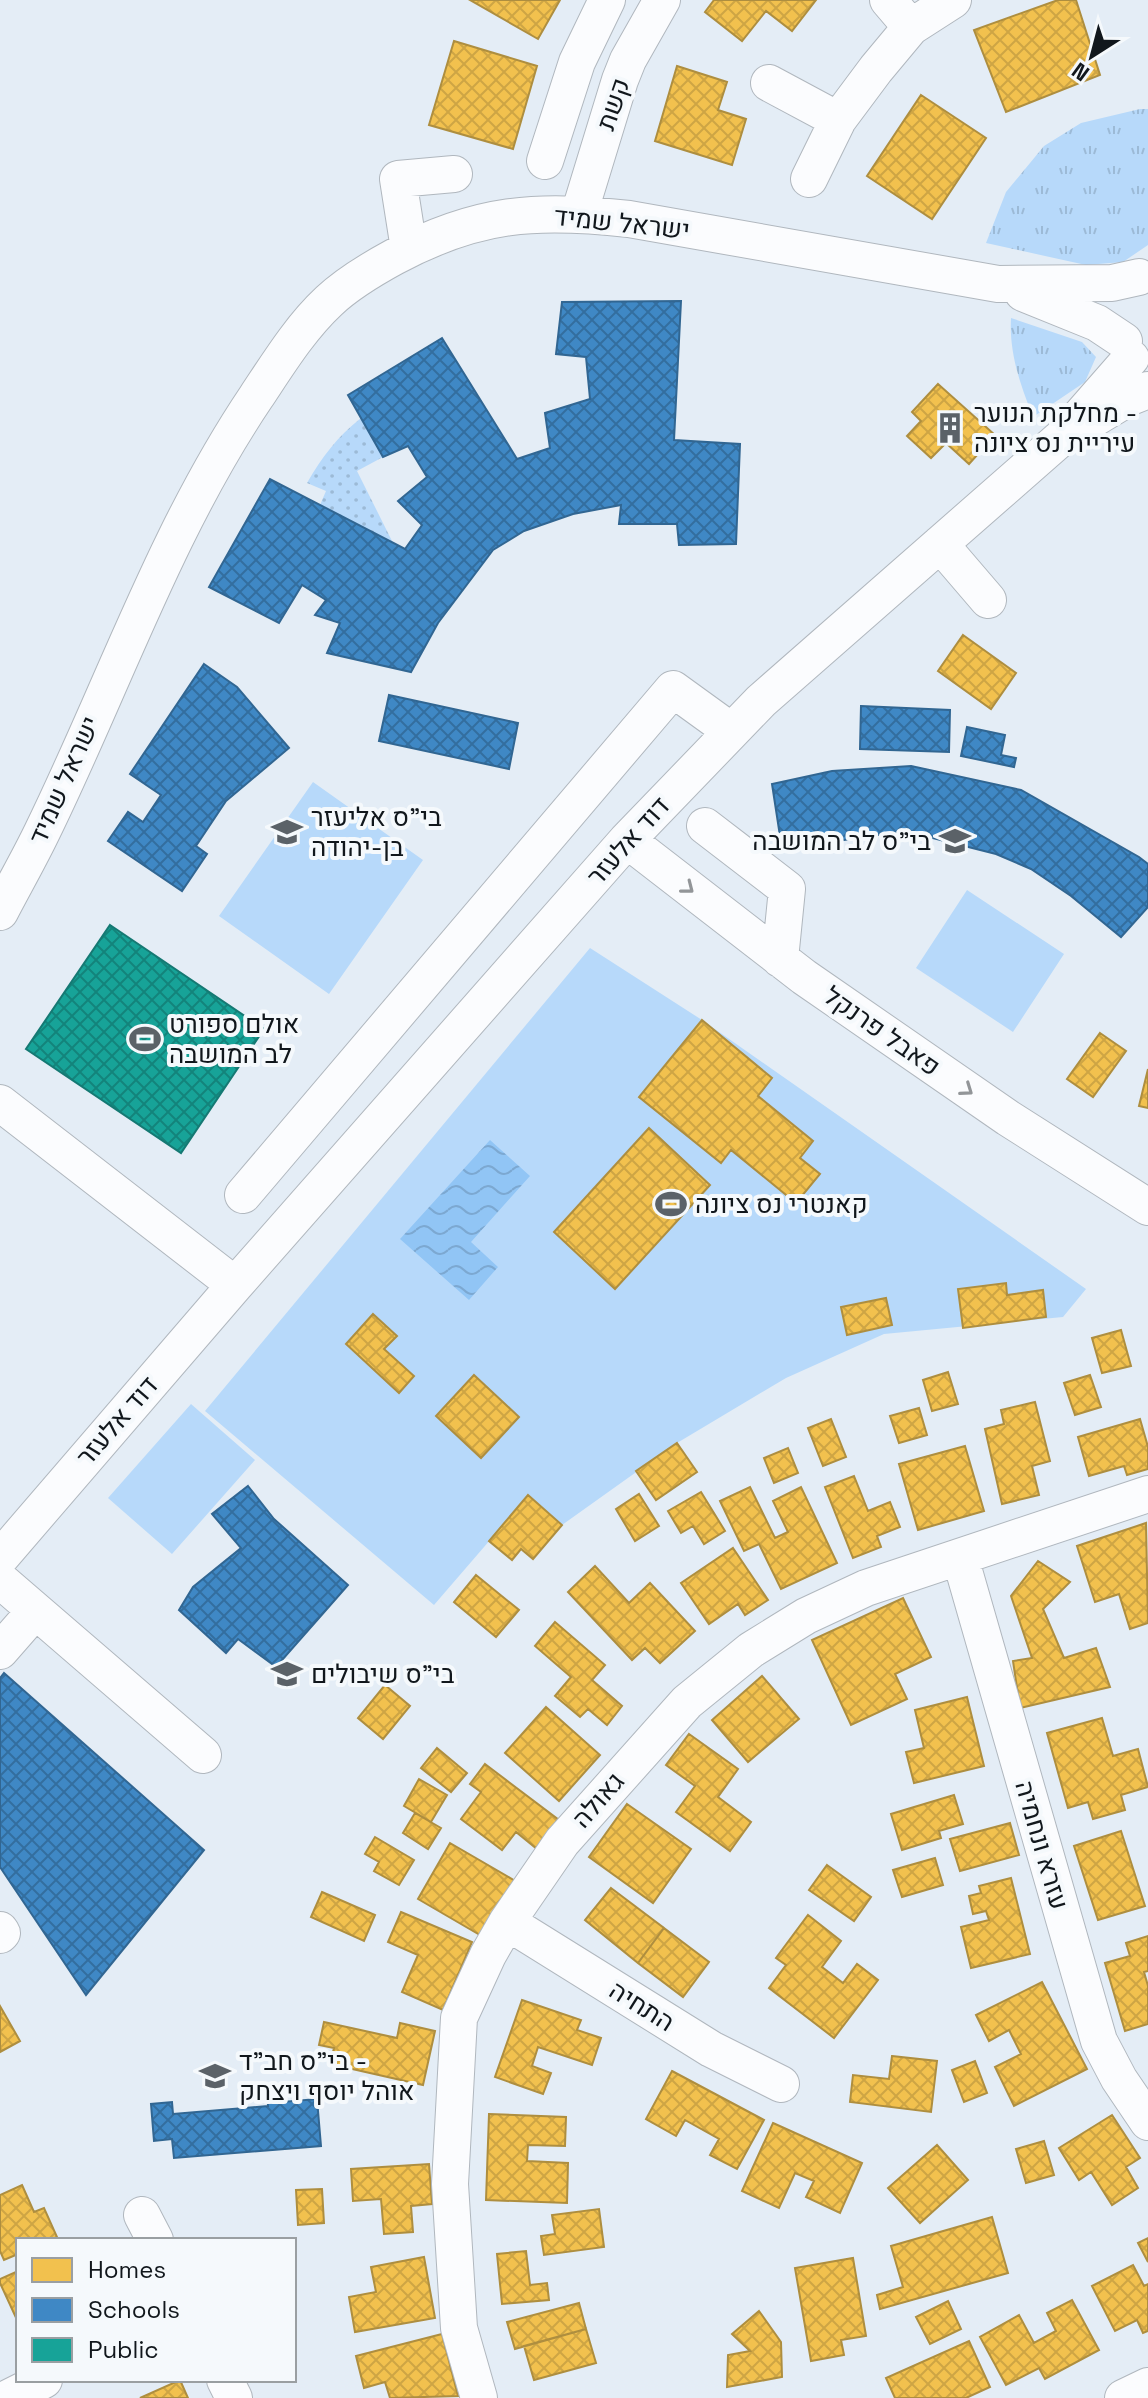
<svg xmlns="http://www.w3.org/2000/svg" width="1148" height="2398" viewBox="0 0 1148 2398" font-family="'Space Grotesk',Heebo,sans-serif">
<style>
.grass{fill:url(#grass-dots)}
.park{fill:url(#park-tufts)}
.pitch{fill:#b7d9fa}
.water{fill:url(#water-waves)}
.homes{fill:url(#homes-cross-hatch);stroke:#ae8e3f;stroke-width:2}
.schools{fill:url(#schools-cross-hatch);stroke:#316692;stroke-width:2}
.public{fill:url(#public-cross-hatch);stroke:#157973;stroke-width:2}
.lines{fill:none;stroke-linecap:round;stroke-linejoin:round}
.minor-casing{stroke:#b0b7be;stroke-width:38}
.minor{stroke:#fbfcfe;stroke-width:36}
.oneway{stroke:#929598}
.labels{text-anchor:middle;stroke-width:8;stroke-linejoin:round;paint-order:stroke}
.street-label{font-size:26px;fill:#11171c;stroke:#f5f9fc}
.poi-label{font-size:26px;fill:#11171c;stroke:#f5f9fc;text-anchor:start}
</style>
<defs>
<pattern id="grass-dots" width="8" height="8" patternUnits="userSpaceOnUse" patternTransform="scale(2)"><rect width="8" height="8" fill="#b7d9fa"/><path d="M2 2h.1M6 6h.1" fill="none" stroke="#9cbad6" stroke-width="1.8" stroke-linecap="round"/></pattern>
<pattern id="park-tufts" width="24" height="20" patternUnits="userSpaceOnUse" patternTransform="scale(2)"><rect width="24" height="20" fill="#b7d9fa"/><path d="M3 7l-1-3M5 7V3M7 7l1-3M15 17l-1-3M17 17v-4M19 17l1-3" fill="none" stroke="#9cbad6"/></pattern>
<pattern id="water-waves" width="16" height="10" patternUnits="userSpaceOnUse" patternTransform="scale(2)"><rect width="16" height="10" fill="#91c5f5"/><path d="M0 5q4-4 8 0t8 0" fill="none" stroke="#7ca8d1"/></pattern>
<pattern id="homes-cross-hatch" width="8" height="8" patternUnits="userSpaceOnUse" patternTransform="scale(2)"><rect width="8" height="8" fill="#f2c14e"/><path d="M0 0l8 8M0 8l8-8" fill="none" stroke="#cea544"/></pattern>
<pattern id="schools-cross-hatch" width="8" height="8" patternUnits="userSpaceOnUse" patternTransform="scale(2)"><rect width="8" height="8" fill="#3f88c5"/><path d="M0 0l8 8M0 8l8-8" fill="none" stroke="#336e9f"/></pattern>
<pattern id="public-cross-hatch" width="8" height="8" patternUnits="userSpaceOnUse" patternTransform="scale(2)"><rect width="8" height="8" fill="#17a398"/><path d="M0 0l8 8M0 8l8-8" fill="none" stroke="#13847b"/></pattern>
</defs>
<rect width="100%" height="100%" fill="#e4edf6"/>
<!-- grass -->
<path class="grass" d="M361 418 383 457 357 471 393 543 320 505 326 491 307 483C322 457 337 437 361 418Z"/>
<!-- park -->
<path class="park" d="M1140 109H1148V245L1123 262 1086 265 986 243 1006 192 1044 146 1081 123Z
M1011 318 1082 342 1096 357 1085 382 1033 417C1020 384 1009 353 1011 318Z"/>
<!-- pitch -->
<path class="pitch" d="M313 782 423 860 329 994 219 916Z
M967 890 1064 954 1013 1032 916 968Z
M590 948 702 1020 1086 1289 1063 1317 884 1334 786 1378 677 1443 562 1525 528 1496 434 1605 205 1411Z
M191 1404 255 1460 172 1554 108 1498Z"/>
<!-- water -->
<path class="water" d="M490 1140 530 1176 471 1242 498 1267 469 1300 400 1239Z"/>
<!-- homes -->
<path class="homes" d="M470 0H560L538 39Z
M714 0H816L792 31 766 11 742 41 705 12Z
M1058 0H1076L1100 75 1006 112 974 30Z
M454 41 537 66 513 149 429 125Z
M677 66 727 82 718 110 746 119 732 165 655 141Z
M921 95 986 138 932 219 867 176Z
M938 384 995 435 969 464 946 443 931 458 907 436 921 421 912 412Z
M963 635 1016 673 991 709 938 671Z
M702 1020 772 1078 758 1096 813 1141 800 1158 820 1174 796 1203 731 1150 721 1163 639 1097Z
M1100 1033 1126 1051 1093 1097 1067 1079Z
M1148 1069V1108L1139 1106Z
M649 1128 710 1185 615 1289 554 1232Z
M1006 1283 1007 1295 1043 1290 1046 1317 963 1328 958 1289Z
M886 1298 892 1325 847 1335 841 1307Z
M373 1314 397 1336 384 1349 414 1376 399 1393 346 1344Z
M1121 1330 1131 1366 1102 1373 1092 1338Z
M948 1372 958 1404 932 1411 923 1380Z
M474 1375 519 1417 481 1458 436 1416Z
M1090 1375 1101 1407 1075 1415 1064 1383Z
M1035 1402 1050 1461 1032 1466 1039 1495 1002 1504 985 1429 1004 1424 1001 1410Z
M919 1408 927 1435 899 1443 890 1416Z
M831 1419 846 1457 823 1466 808 1428Z
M1140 1419 1148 1447V1469L1127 1475 1124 1466 1089 1476 1078 1437Z
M677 1443 697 1472 656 1500 636 1471Z
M965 1446 984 1511 918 1530 899 1464Z
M788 1448 798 1473 774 1483 764 1458Z
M854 1476 868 1511 890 1502 900 1527 877 1536 881 1547 853 1558 825 1487Z
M750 1487 775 1538 788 1532 773 1501 801 1487 837 1563 781 1589 759 1544 744 1551 720 1501Z
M701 1492 725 1531 704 1544 693 1526 681 1533 668 1511Z
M639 1494 659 1526 635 1541 616 1509Z
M528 1495 562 1525 533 1559 521 1549 512 1560 489 1541Z
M1146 1523 1148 1623 1130 1629 1119 1594 1095 1602 1077 1546Z
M733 1548 768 1600 745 1615 738 1604 709 1624 681 1583Z
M1038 1561 1070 1582 1043 1609 1064 1658 1096 1648 1110 1687 1020 1708 1013 1661 1032 1658 1011 1596Z
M595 1566 629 1603 650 1583 695 1631 660 1663 645 1648 632 1660 568 1592Z
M476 1575 519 1610 496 1637 454 1602Z
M903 1598 931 1657 895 1674 907 1699 851 1725 812 1640Z
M555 1622 605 1665 592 1680 622 1706 607 1725 588 1709 580 1717 555 1696 571 1677 535 1646Z
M762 1676 799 1719 748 1762 712 1720Z
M385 1685 410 1706 383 1739 358 1718Z
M967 1697 984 1766 914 1783 906 1752 924 1748 915 1710Z
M546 1707 600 1755 559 1801 505 1753Z
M1102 1718 1113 1756 1138 1749 1148 1787 1121 1795 1125 1810 1093 1819 1088 1802 1068 1808 1047 1733Z
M689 1734 738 1769 718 1797 751 1822 730 1851 676 1812 695 1786 666 1765Z
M437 1748 467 1773 451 1792 421 1768Z
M485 1764 559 1820 537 1849 516 1832 502 1850 461 1819 481 1792 470 1784Z
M419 1779 447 1795 431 1822 404 1806Z
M954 1795 963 1824 939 1831 941 1838 902 1850 891 1814Z
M627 1804 691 1849 653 1903 589 1857Z
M415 1813 441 1828 428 1849 403 1833Z
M1010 1823 1019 1855 960 1871 950 1839Z
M1121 1831 1145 1906 1098 1920 1074 1846Z
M375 1837 414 1860 399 1885 374 1871 379 1862 365 1854Z
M450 1843 517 1882 485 1938 418 1899Z
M935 1858 943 1885 902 1897 893 1870Z
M827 1865 871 1897 854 1921 809 1890Z
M1011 1878 1030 1954 971 1968 961 1927 989 1920 986 1911 973 1914 969 1896 981 1893 979 1886Z
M611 1888 664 1928 638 1963 585 1920Z
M322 1892 375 1915 364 1941 311 1917Z
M401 1912 472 1942 443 2010 402 1992 418 1955 388 1942Z
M808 1915 841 1941 822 1967 843 1983 857 1964 878 1980 834 2038 769 1988 786 1965 776 1958Z
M664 1928 709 1962 683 1997 638 1963Z
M1148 1936V1971L1144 1972 1148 1986V2024L1125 2031 1105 1963 1130 1956 1126 1943Z
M1042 1982 1087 2069 1014 2106 995 2067 1021 2054 1009 2030 989 2041 976 2015Z
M522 2000 581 2020 577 2030 601 2038 592 2065 538 2047 532 2066 551 2073 543 2094 495 2077Z
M0 2006 20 2041 0 2052Z
M324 2022 397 2038 400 2023 435 2031 423 2085 330 2064 334 2048 319 2045Z
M892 2056 937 2061 931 2112 850 2102 853 2075 889 2079Z
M975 2061 987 2093 964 2102 952 2070Z
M672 2071 764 2120 737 2169 710 2155 719 2139 685 2120 676 2136 646 2119Z
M489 2114 566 2117 565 2146 528 2145 527 2161 568 2163 567 2203 486 2200Z
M1112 2115 1140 2158 1126 2167 1138 2188 1112 2205 1091 2172 1079 2180 1059 2148Z
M773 2123 862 2163 840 2213 806 2197 814 2181 795 2173 779 2208 742 2191Z
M1044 2141 1054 2175 1026 2183 1016 2149Z
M937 2145 968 2180 920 2223 888 2188Z
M429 2164 432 2204 411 2206 413 2232 384 2234 381 2199 353 2201 351 2169Z
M22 2185 34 2212 44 2208 57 2237 51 2240H18V2254L4 2260 0 2251V2195Z
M322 2189 324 2223 298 2225 296 2190Z
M599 2209 604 2247 544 2255 541 2236 555 2234 552 2215Z
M992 2217 1008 2273 880 2309 877 2295 903 2287 891 2246Z
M1148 2238V2262L1138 2243Z
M526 2251 530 2285 547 2283 549 2300 502 2304 497 2254Z
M424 2257 435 2318 355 2332 349 2297 376 2292 371 2267Z
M853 2258 866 2336 841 2340 844 2355 811 2361 795 2268Z
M1133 2265 1144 2286 1148 2284V2331L1143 2333 1137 2320 1115 2331 1092 2286Z
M18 2271V2322L0 2283V2279Z
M1072 2300 1099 2350 1045 2379 1039 2368 1006 2385 980 2337 1019 2315 1034 2343 1056 2331 1047 2313Z
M948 2301 961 2329 930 2344 916 2317Z
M579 2303 586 2329 515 2349 507 2322Z
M759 2311 781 2342 782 2377 727 2387 728 2355 750 2351 732 2334Z
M586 2329 596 2363 534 2380 524 2346Z
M442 2334 458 2396 390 2398 385 2382 364 2388 356 2356Z
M969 2341 990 2387 966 2398H895L886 2378Z
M180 2380 188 2398H140Z"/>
<!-- schools -->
<path class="schools" d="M681 301 674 440 740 444 736 544 679 545 677 524H619L621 505 573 514 524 531 493 550 438 623 411 672 327 653 340 623 315 615 326 600 302 585 279 623 209 587 270 479 405 549 422 525 398 501 427 477 408 446 383 457 348 395 442 338 517 459 550 448 545 413 590 399 586 357 556 354 562 302Z
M204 664 237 687 289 748 226 801 196 846 207 854 182 891 108 841 128 812 143 822 161 795 130 774Z
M389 695 518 723 509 769 379 741Z
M861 706 950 710 949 752 860 749Z
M967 727 1005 735 1001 755 1016 758 1014 767 961 756Z
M911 766 1021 790 1139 857 1148 864V907L1121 937 1071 896 1031 869 996 854 905 831 782 849 772 784 832 771Z
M248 1486 274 1519 348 1585 276 1667 238 1639 226 1653 179 1610 193 1587 241 1548 212 1514Z
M4 1673 204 1850 86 1995 0 1867V1678Z
M280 2087 282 2102 317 2099 321 2146 174 2158 172 2139 154 2141 151 2104 172 2102 173 2114 268 2106 267 2088Z"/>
<!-- public -->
<path class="public" d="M110 925 264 1029 181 1153 26 1049Z"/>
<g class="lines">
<defs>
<path id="minor" d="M888 0 911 27
M769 83 838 120
M545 161 577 62 607 0
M809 179 838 120 876 69 911 27 953 0
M579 214 620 80 628 60 662 0
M409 249 398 179 454 174
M1023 293 1097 323 1124 341
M1090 421 1128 398 1148 390
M940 544 988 600
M705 826 787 889 780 959
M627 840 804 977 1008 1118 1148 1207
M0 912C14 885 29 859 42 832 113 687 165 532 256 397 278 364 300 328 329 301 348 283 372 269 394 257 478 212 536 209 629 219L998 284 1112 283 1139 277
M0 1103 235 1285
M243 1195 673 689 731 731
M960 1557 1099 2041 1119 2079 1148 2122
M0 1558 235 1285 627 840 761 701 1061 438 1131 358
M0 1580 203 1755
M0 1651 35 1611
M507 1922 711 2049 781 2084
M0 1930 2 1933 0 1935
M142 2215 155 2240
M225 2380 234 2398
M10 2397 44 2380
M479 2398 459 2328 450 2184 459 2018 488 1955 507 1922 562 1842 687 1702 751 1650 806 1616 866 1588 1148 1494
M1123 2398 1148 2386"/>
</defs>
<!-- minor casing -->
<use href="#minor" class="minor-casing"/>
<!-- minor -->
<use href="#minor" class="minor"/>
</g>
<!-- one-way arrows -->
<defs><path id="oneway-chevron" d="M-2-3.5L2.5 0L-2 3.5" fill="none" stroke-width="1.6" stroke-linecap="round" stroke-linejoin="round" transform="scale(2)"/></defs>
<g class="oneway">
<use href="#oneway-chevron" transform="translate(688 888) rotate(38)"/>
<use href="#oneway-chevron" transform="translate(967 1090) rotate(35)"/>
</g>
<!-- icons -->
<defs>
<symbol id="building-bare" viewBox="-9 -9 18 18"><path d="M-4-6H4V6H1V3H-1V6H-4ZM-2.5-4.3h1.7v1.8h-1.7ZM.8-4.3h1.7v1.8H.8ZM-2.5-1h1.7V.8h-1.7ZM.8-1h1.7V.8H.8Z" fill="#5b6268" stroke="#f5f9fc" stroke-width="2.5" paint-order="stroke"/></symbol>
<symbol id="school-bare" viewBox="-9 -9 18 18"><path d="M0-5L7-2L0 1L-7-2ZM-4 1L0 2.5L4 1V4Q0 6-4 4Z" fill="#5b6268" stroke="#f5f9fc" stroke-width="2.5" paint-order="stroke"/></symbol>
<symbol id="stadium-bare" viewBox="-9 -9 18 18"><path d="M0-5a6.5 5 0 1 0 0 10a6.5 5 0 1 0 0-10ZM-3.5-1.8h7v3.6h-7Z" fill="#5b6268" stroke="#f5f9fc" stroke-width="2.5" paint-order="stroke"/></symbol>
</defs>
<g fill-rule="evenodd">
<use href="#building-bare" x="928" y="406" width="44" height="44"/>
<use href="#school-bare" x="265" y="810" width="44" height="44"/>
<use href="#school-bare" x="933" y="819" width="44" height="44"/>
<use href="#stadium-bare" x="123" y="1017" width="44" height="44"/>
<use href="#stadium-bare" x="649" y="1182" width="44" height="44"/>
<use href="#school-bare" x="265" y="1652" width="44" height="44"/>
<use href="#school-bare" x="193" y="2054" width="44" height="44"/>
</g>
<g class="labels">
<!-- street labels -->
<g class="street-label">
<text transform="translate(613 104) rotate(-71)" y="9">קשת</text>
<text transform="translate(622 223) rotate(6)" y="9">ישראל שמיד</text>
<text transform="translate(64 780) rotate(-66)" y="9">ישראל שמיד</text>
<text transform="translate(628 841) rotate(-48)" y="9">דוד אלעזר</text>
<text transform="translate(882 1031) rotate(35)" y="9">פאבל פרנקל</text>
<text transform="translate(117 1421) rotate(-49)" y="9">דוד אלעזר</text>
<text transform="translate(598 1800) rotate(-49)" y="9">גאולה</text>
<text transform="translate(1042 1845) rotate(74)" y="9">עזרא ונחמיה</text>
<text transform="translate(642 2006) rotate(32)" y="9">התחיה</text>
</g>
<!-- poi labels -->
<g class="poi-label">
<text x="974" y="422">מחלקת הנוער -<tspan x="974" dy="30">עיריית נס ציונה</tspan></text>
<text x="311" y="826">בי"ס אליעזר<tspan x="311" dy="30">בן-יהודה</tspan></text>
<text x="931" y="850" text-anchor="end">בי"ס לב המושבה</text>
<text x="169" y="1033">אולם ספורט<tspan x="169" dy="30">לב המושבה</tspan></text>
<text x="695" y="1213">קאנטרי נס ציונה</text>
<text x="311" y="1683">בי"ס שיבולים</text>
<text x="239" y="2070">בי"ס חב"ד -<tspan x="239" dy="30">אוהל יוסף ויצחק</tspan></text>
</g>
</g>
<!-- legend -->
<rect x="16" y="2238" width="280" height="144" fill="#f5f9fc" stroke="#9a9fa2" stroke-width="2"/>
<rect x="32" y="2258" width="40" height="24" fill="#f2c14e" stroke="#9a9fa2" stroke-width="2"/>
<text x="88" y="2278" font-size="24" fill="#11171c">Homes</text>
<rect x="32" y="2298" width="40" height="24" fill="#3f88c5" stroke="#9a9fa2" stroke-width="2"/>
<text x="88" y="2318" font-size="24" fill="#11171c">Schools</text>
<rect x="32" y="2338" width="40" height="24" fill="#17a398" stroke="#9a9fa2" stroke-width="2"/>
<text x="88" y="2358" font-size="24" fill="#11171c">Public</text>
<!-- north arrow -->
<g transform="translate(1092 56) rotate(216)" stroke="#f5f9fc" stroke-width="6" paint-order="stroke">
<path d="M0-6L14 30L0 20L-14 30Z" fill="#11171c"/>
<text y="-12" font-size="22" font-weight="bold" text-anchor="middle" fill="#11171c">N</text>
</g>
</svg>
